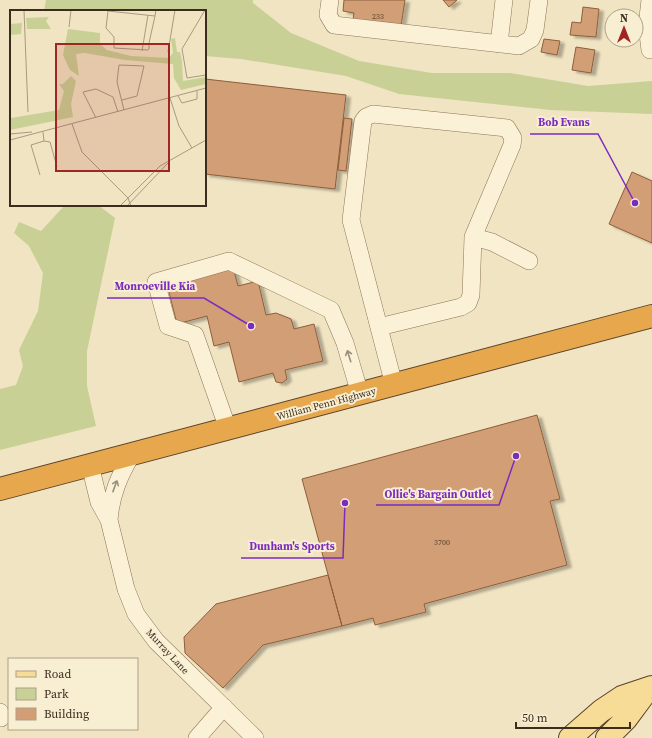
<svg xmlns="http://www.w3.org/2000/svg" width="652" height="738" viewBox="0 0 652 738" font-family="'Source Serif 4',serif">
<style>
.green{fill:#c8d095}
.building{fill:#d29e75;stroke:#8d5e3c;filter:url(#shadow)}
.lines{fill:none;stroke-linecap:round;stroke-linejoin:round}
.minor-casing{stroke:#8d7558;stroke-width:18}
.major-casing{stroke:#5a432c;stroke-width:24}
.highway-casing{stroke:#5a432c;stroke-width:24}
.minor{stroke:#fbf1d6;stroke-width:17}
.major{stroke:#f7dc97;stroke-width:22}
.highway{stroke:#e6a74d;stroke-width:22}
.oneway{stroke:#9b8e7a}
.labels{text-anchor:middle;stroke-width:4;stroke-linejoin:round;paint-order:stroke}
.number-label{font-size:8px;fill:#614833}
.street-label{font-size:10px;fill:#3b2c1d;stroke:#f8eed2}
.inset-road{fill:none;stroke:#a89a80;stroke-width:1}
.view{fill:#a02623;fill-opacity:0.15;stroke:#a02623;stroke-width:2}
.inset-edge{fill:none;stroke:#3b2c1d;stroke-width:2}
.leader{fill:none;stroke:#7b2cbf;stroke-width:1.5}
.callout-dot{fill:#7b2cbf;stroke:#f8eed2;stroke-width:1.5}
.callout-label{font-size:11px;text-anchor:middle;font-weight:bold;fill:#7b2cbf;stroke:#f8eed2;stroke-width:4;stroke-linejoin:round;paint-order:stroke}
</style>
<defs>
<filter id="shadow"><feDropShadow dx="4.5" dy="2.5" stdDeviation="1" flood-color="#0004"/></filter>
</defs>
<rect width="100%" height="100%" fill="#f1e4c2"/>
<!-- green -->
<path class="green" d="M46 0H253V3L291 33 359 61 432 73H510L588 86 652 81V114L551 110 399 94 346 76 241 59 205 56V11H44Z
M65 205H98L115 218 87 351V386L96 426 0 450V389L16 385 23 366 19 350 38 311 43 273 29 246 14 233 19 222 41 231Z"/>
<!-- building -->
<path class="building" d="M344 0H405L401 26 353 19 354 13 343 11Z
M443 0H457L449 7Z
M583 7 599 9 596 37 570 35 572 22 581 23Z
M544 39 560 41 557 55 541 52Z
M576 47 595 50 591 73 572 70Z
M205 79 346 95 335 189 205 174Z
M344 118 352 119 346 171 338 170Z
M632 172 652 181V243L609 224Z
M233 267 238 286 258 281 266 315 276 313 291 319 294 329 314 324 323 361 285 370 287 379 282 383 276 382 273 373 239 382 229 342 214 346 207 316 177 324 167 284Z
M537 415 560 499 550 501 567 565 424 604 426 612 375 625 373 618 342 626 302 479Z
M328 575 342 626 263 645 223 688 185 653 184 637 216 604Z"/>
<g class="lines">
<defs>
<path id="minor" d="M330 0 328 15 334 25 519 46 531 39 535 30 539 0
M650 0 647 26 650 50
M499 44 504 0
M473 237 492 242 529 261
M379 327 461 307 468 303 471 295 473 237 512 145 513 138 507 128 373 114 366 117 363 121 351 220 394 385
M228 429 195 335 168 326 156 282 229 261 331 310 345 343 360 394
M90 465 99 502 109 520 126 589 136 614 156 641 255 738
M109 520C111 495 119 476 132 454
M0 712 1 718
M197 738 224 707"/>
<path id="major" d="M570 738 601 711 622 697 652 687
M607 738 626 719 649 688"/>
<path id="highway" d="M0 489 652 316"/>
</defs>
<!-- minor casing -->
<use href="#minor" class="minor-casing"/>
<!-- major casing -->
<use href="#major" class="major-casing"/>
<!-- highway casing -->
<use href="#highway" class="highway-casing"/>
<!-- minor -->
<use href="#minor" class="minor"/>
<!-- major -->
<use href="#major" class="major"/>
<!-- highway -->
<use href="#highway" class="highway"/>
</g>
<!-- one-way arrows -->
<defs><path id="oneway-shaft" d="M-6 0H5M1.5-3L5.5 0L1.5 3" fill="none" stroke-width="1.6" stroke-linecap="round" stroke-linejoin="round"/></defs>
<g class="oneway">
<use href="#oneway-shaft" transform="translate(349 356) rotate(-107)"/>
<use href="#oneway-shaft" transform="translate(115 486) rotate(-70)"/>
</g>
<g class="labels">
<!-- number labels -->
<g class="number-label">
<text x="378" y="19">233</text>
<text x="442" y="545">3700</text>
</g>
<!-- street labels -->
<g class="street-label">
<text transform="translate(326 403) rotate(-15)" y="4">William Penn Highway</text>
<text transform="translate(168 651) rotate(47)" y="4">Murray Lane</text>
</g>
</g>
<!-- overview -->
<g transform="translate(10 10)">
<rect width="196" height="196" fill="#f1e4c2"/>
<path d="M39 7 36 11 41 19H17L16 8ZM12 13 11 24 0 25V14ZM58 19 90 23V34L97 40 121 46 159 48 163 43 161 29 165 28 167 42H170L172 51 173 71 196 67V74L171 80 164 68 163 54 115 50 75 43 66 44 69 66 60 60 53 45ZM61 66 66 71 61 94 63 107 0 120V104L1 108 49 100 54 81 49 74H53Z" fill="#c8d095"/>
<path class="inset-road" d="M14 0 18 102M195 0 172 39 177 68 196 65M145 6 98 1 96 18 104 27V38L138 40 139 39V33L145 6 146 0M59 17 61 0M132 41 138 5M158 42 165 0M168 86 172 93 187 89V81M160 88 169 116 182 138M112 90 127 86 134 56 109 55 107 72 114 100M86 108 73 82 86 79 103 87 108 102M62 114 72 142 118 188 121 196M0 124 22 122M0 130 196 78M34 131 40 132 47 157M30 165 21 135 34 131 33 122M110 196 150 156 196 130M117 196 158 153"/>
<path class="view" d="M46 34H159V161H46Z"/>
<rect width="196" height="196" class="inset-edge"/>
</g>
<!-- callouts -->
<path class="leader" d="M635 203L598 134H530M251 326L204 298H107M516 456L499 505H376M345 503L343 558H241"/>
<g class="callout-dot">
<circle cx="635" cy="203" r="4"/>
<circle cx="251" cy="326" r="4"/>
<circle cx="516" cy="456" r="4"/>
<circle cx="345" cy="503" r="4"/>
</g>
<g class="callout-label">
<text x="564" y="126">Bob Evans</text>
<text x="155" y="290">Monroeville Kia</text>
<text x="438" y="498">Ollie's Bargain Outlet</text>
<text x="292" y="550">Dunham's Sports</text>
</g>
<!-- legend -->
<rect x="8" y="658" width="130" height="72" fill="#f8eed2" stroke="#aca08a"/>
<rect x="16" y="671" width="20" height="6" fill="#f7dc97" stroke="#aca08a"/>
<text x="44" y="678" font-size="12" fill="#3b2c1d">Road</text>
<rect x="16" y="688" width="20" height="12" fill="#c8d095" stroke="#aca08a"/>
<text x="44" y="698" font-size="12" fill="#3b2c1d">Park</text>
<rect x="16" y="708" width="20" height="12" fill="#d29e75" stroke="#aca08a"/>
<text x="44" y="718" font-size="12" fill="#3b2c1d">Building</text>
<!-- north arrow -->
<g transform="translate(624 28)"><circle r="19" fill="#f8eed2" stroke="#aca08a"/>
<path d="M0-3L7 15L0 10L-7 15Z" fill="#a02623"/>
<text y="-6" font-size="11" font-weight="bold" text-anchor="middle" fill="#3b2c1d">N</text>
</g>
<!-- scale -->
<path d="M516 722v6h114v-6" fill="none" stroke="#3b2c1d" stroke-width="2"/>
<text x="522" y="722" font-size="12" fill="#3b2c1d" stroke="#f8eed2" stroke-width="3" paint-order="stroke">50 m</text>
</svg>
